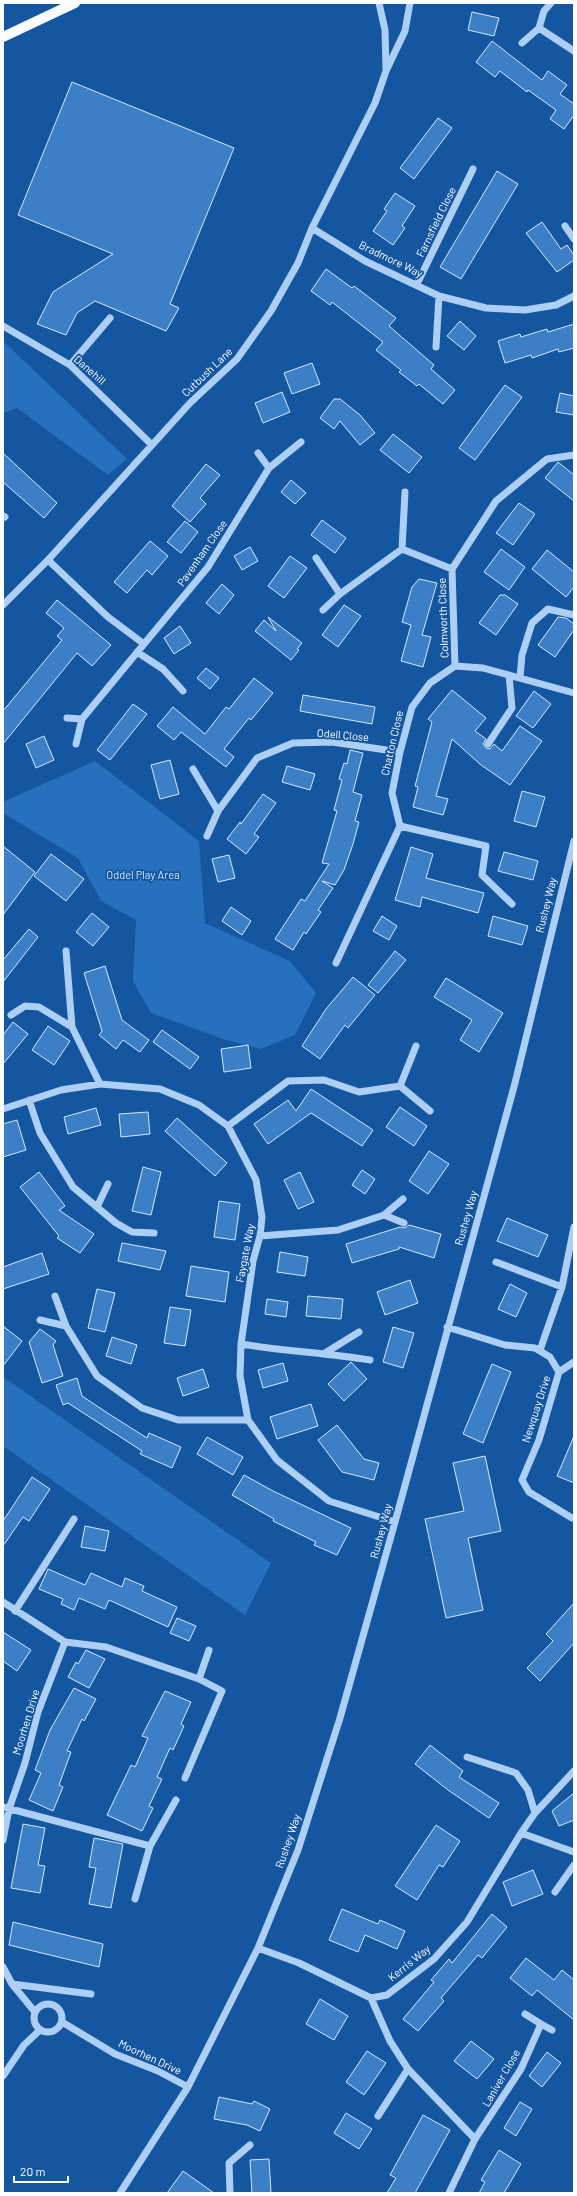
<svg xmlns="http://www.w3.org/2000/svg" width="577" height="2196" viewBox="0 0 577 2196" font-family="Barlow,sans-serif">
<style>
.green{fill:#2770be}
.building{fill:#3d7fc7;stroke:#d5e9fd}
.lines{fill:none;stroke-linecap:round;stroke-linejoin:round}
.minor{stroke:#adcff4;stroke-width:7}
.major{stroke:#fafcff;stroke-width:10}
.labels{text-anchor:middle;stroke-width:3.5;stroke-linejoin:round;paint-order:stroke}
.street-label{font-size:11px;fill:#fff;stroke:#1456a0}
.park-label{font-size:11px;fill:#d5e9fd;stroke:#1456a0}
</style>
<rect width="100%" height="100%" fill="#1456a0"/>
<!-- green -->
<path class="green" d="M3 341 127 459 108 475 17 408 3 413Z
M95 761 199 841 205 923 290 961 316 993 295 1035 261 1049 223 1039 151 1013 133 981 136 920 101 901 78 858 3 813V802Z
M3 1377 271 1563 245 1615 3 1446Z"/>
<!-- building -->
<path class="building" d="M472 12 499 18 494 36 468 30Z
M492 41 542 80 548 71 567 85 560 94 574 104V115L564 129 550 119 556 110 528 90 527 92 500 71 495 77 476 62Z
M72 82 234 148 170 304 179 308 166 331 95 301 77 313 66 335 37 324 53 292 113 254 18 215Z
M438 118 452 128 414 179 400 168Z
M497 171 518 184 461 279 440 267Z
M395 193 415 206 402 226 405 228 393 245 373 231 387 211 384 209Z
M542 222 561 249 567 245 574 255V260L557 272 526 233Z
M326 269 352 288 354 286 396 318 389 326 434 365 431 369 455 390 443 404 419 384 417 386 399 372 401 370 376 350 383 342 332 302 330 305 311 291Z
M460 321 476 336 464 350 447 336Z
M574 324V348L559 352 558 349 532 358 531 355 505 363 498 341 520 334 521 337 547 329 548 332Z
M312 363 320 384 292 394 284 373Z
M505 385 522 397 475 460 459 448Z
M282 392 290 412 263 423 255 403Z
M560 393 574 396V415L556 412Z
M334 399H340L360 415 375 433 360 445 340 421 334 429 320 418Z
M393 434 422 457 409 473 380 450Z
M3 453 57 503 44 518 3 482Z
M558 462 574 475V501L545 478Z
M206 464 220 475 200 498 206 504 190 522 172 506Z
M291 480 306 493 295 504 281 492Z
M519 503 535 514 513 545 496 533Z
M322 520 346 538 335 553 311 535Z
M185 521 198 532 181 553 167 542Z
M150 541 168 556 152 575 147 570 127 593 114 582Z
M250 547 258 561 242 570 234 556Z
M501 549 525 567 509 590 484 572Z
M547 550 574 572V587L566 597 532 569Z
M290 556 307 568 284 598 268 586Z
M419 579 437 583 422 635 431 637 423 667 401 661 411 625 402 622 412 587Z
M222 584 234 595 219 614 206 603Z
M500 595H505L518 604 496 635 479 623Z
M57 600 111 645 92 666 77 653 3 744V711L62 640 57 636 64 628 46 613Z
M344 605 361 616 338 647 322 635Z
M268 617 302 643 297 649 299 650 291 660 255 631 264 620 276 631Z
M558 617 566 618 574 624V630L555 657 538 645Z
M180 626 191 643 174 654 164 638Z
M206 668 219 678 210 689 197 678Z
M254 678 273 693 251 720 249 718 224 749 234 757 226 767 181 732 174 740 157 726 173 707 205 734 226 707 229 709Z
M452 690 486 718 475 731 486 739 483 744 486 748 490 749 494 744 502 751 520 726 542 741 510 785 481 765 452 739 436 796 448 799 443 815 413 807 418 787 415 786 432 722 428 719Z
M534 691 551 704 533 728 516 716Z
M303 695 375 707 372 724 300 711Z
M133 704 147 714 110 760 97 750Z
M44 736 54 760 36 768 26 744Z
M350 750 363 753 353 792 362 795 355 821 359 822 353 844 344 870 335 885 322 881 333 888 318 910 321 912 306 934 304 932 293 950 275 939 301 899 305 901 329 864 322 863 337 811 334 810 342 780 339 779 344 763 347 764Z
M170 760 179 794 160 799 151 765Z
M287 766 315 774 310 790 282 782Z
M522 791 545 797 536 827 514 821Z
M263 794 276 803 254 834 259 837 246 854 227 839 240 822 241 824Z
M3 846 35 872 3 915Z
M411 847 433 854 426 878 484 893 478 913 422 897 420 907 395 900Z
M504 852 538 861 533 880 498 871Z
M51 854 84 879 66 901 34 876Z
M229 855 235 878 218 882 212 859Z
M231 907 251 921 242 935 222 921Z
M92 913 109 927 93 946 76 932Z
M382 916 397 926 389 940 373 931Z
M493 916 528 926 522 945 488 936Z
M29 929 38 937 3 982V960Z
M395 951 406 960 378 993 368 985Z
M105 966 122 1020 149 1040 140 1052 123 1040 116 1049 99 1035 102 1031 84 973Z
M353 977 375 995 348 1028 345 1025 320 1059 302 1046 326 1009Z
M446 978 503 1013 479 1052 460 1040 472 1020 434 997Z
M13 1022 28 1034 3 1064V1035Z
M48 1026 70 1041 54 1065 32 1050Z
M162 1030 199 1057 190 1069 153 1042Z
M248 1045 251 1068 224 1072 221 1049Z
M311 1089 373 1130 362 1146 311 1113 268 1144 254 1124 288 1100 296 1111Z
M400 1107 427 1126 414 1146 386 1127Z
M96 1108 101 1125 68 1134 64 1117Z
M148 1112 150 1134 121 1137 119 1114Z
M177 1118 227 1163 215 1176 165 1131Z
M17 1120 26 1150 3 1157V1124Z
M429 1151 449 1164 428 1194 409 1181Z
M143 1167 161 1172 151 1215 132 1211Z
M362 1170 375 1179 365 1194 352 1185Z
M39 1172 65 1206 59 1210 94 1234 80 1253 57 1238 59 1236 20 1187Z
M300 1172 314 1202 298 1209 284 1180Z
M219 1201 240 1204 235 1240 214 1237Z
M507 1218 548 1235 538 1257 497 1241Z
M409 1225 441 1234 434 1258 399 1247V1249L352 1263 346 1244 400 1227 405 1228Z
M122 1243 166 1251 160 1270 118 1261Z
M280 1252 308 1257 305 1276 277 1272Z
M42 1253 49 1274 3 1289V1267Z
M191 1266 229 1272 225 1302 186 1296Z
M410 1280 418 1303 385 1315 377 1292Z
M510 1284 527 1293 516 1317 498 1309Z
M97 1289 115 1293 105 1332 88 1328Z
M308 1296 343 1299 341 1319 306 1316Z
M267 1299 288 1302 286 1317 265 1314Z
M170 1307 191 1310 185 1346 164 1343Z
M3 1326 22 1341 3 1366Z
M393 1327 414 1333 403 1368 383 1362Z
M40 1329 56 1341 53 1345 63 1376 42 1383 29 1342Z
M112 1337 137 1345 131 1364 106 1356Z
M351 1362 367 1379 344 1401 328 1384Z
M283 1363 288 1381 263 1388 258 1370Z
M492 1364 511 1372 483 1443 463 1434Z
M203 1369 209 1387 183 1396 177 1378Z
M77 1378 82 1396 109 1414 147 1438 149 1433 181 1447 172 1468 140 1454 142 1451 68 1403 63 1405 56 1385Z
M311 1404 318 1426 277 1439 270 1417Z
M337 1425 364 1459 379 1463 374 1480 342 1472 318 1440Z
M574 1436V1483L557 1476Z
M207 1437 243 1457 233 1475 197 1454Z
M485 1456 501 1531 468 1538 483 1610 446 1618 425 1519 464 1511 453 1463Z
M244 1475 273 1491 351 1528 337 1555 314 1545 316 1542 273 1521 274 1519 232 1495Z
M32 1477 50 1489 29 1521 23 1517 3 1546V1521Z
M85 1526 109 1531 105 1551 81 1547Z
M48 1569 85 1585 91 1573 122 1587 125 1578 144 1586 142 1591 177 1607 168 1627 109 1600 105 1609 79 1598 74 1610 61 1604 63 1599 39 1589Z
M574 1603V1643L540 1681 527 1668 553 1641 546 1634Z
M177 1618 196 1626 189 1641 170 1633Z
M3 1632 31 1650 17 1671 3 1661Z
M86 1650 105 1659 89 1688 68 1677 76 1662 78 1664Z
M74 1688 96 1699 84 1721 82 1719 67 1751 71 1752 59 1785 63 1787 53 1811 29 1800 41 1773 35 1770 50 1730Z
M165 1691 191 1702 181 1724 184 1726 173 1750 170 1748 157 1777 162 1779 149 1806 153 1808 142 1831 107 1815 131 1765 135 1767 148 1738 142 1736Z
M430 1745 463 1771 459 1777 499 1803 489 1818 448 1790 415 1764Z
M574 1793V1820L559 1826 552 1811Z
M23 1824 45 1828 38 1865 45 1866 40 1893 11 1888Z
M436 1825 460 1841 443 1867 439 1865 417 1900 395 1886Z
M94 1838 123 1844 111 1908 89 1904 96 1868 89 1867Z
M533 1870 543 1894 512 1906 503 1882Z
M342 1909 378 1924 380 1920 405 1931 397 1949 365 1935 358 1952 329 1940Z
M492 1914 507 1927 482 1958 478 1955 441 1998 444 2001 418 2031 403 2019 434 1982 431 1980 449 1959 452 1963Z
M13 1922 103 1944 99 1967 9 1945Z
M526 1958 554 1980 562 1970 574 1980V2020L537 1990 532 1996 510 1978Z
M320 1999 348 2016 334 2040 306 2024Z
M471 2041 494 2059 477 2079 454 2061Z
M367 2051 386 2063 364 2095 346 2082Z
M547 2052 561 2063 542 2087 529 2076Z
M219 2097 252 2104 254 2101 270 2109 260 2131 247 2125 214 2119Z
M520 2102 532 2109 516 2136 504 2128Z
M346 2113 372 2129 359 2149 334 2133Z
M423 2115 450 2130 415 2193H387L396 2178 390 2175Z
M499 2150 521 2164 504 2193H479L485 2182 481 2180Z
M269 2159 271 2193H252L250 2160Z
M183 2171 214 2193H167Z"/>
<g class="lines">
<!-- minor -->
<path class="minor" d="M379 3 385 30 386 68
M539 28 574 51
M522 43 539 28 544 11 551 3
M565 226 574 239
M312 228 365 261 439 296 486 308 525 310 556 305 574 296
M417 284 473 169
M3 326 70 365 152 445
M436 347 439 296
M70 365 110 318
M258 453 269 468
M3 516 5 517
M402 549 405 492
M316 558 340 594
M48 560 108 617 144 644 208 567 269 468 301 442
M3 605 48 560 190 403 237 359 271 311 298 263 312 228 375 103 386 71 405 31 410 3
M323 610 340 594 402 549 452 569
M137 652 163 669 183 691
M455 666 452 569 496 501 547 459 574 455
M520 677 522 655 532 623 548 609 574 615
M67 718 82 719
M76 744 82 719 144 644
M488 744 512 708 509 675
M193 769 218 811
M400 826 486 846 482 875 512 904
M207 836 218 811 257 758 293 743 332 742 400 752
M66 951 72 1027 100 1084
M336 963 400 826 392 793 400 752 412 707 430 683 455 666 483 668 574 693
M11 1015 25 1006 39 1007 72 1027
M400 1086 416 1046
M29 1100 40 1133 73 1187 116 1223 132 1232 154 1233
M3 1109 61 1090 100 1084 160 1089 199 1105 228 1126 256 1180 262 1217 260 1236 253 1261 241 1344 240 1376 248 1420 277 1460 329 1501 395 1522
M228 1126 288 1081 324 1080 359 1092 400 1086 430 1111
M97 1207 108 1184
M384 1215 403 1199
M260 1236 338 1230 384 1215 404 1223
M496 1262 562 1287
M55 1296 66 1326
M40 1320 66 1326 97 1376 142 1408 178 1420H248
M447 1327 505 1345 535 1348 550 1357 559 1372 539 1440 522 1480 529 1492 572 1518
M241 1344C284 1351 327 1353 370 1360
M540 1350 562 1287 574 1227
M325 1353 359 1332
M559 1372 574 1362
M3 1602 65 1642 38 1712 25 1763 9 1809 3 1840
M15 1611 74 1519
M65 1642 106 1647 199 1679 222 1691 185 1778
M199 1679 209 1650
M467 1757 516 1773 528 1790 535 1813
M3 1807 150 1846
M521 1833 574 1852
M555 1892 574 1865
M135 1899 150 1846 176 1800
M258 1948 299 1963 371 1998 387 1995 434 1959 467 1922 521 1833 535 1813 574 1771
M3 1967 12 1984 35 2012
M12 1984 91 1994
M371 1998 390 2041 408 2069 475 2139 521 2069 541 2024 552 2030
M34 2018a14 14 0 1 1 28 0a14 14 0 1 1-28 0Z
M525 2014 541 2024
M62 2022 115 2054 158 2071 188 2087
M3 2076 24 2045 40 2030
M378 2116 408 2069
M120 2193 188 2087 258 1948 298 1850 340 1718 395 1522 515 1083 574 841
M230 2193 229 2163 250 2145
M449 2193 475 2139"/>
<!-- major -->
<path class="major" d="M3 37 75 3"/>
</g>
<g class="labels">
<!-- street labels -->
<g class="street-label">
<text transform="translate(436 222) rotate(-64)" y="4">Farnsfield Close</text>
<text transform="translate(391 259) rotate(26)" y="4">Bradmore Way</text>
<text transform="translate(90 370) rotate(41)" y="4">Danehill</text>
<text transform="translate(207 372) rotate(-44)" y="4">Cutbush Lane</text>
<text transform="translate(202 553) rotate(-55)" y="4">Pavenham Close</text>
<text transform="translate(443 618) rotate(-92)" y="4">Colmworth Close</text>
<text transform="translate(343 735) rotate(5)" y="4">Odell Close</text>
<text transform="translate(392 743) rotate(-77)" y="4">Chatton Close</text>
<text transform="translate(546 905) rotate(-76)" y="4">Rushey Way</text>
<text transform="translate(466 1218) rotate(-74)" y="4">Rushey Way</text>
<text transform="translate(245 1253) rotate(-79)" y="4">Faygate Way</text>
<text transform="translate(536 1409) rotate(-72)" y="4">Newquay Drive</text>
<text transform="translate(381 1531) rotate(-75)" y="4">Rushey Way</text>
<text transform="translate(26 1722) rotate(-73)" y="4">Moorhen Drive</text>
<text transform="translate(288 1841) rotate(-71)" y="4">Rushey Way</text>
<text transform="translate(409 1963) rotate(-39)" y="4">Kerris Way</text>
<text transform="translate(150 2057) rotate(25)" y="4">Moorhen Drive</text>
<text transform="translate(501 2078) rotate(-60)" y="4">Laniver Close</text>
</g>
<!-- park labels -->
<g class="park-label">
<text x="143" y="879">Oddel Play Area</text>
</g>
</g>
<!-- border -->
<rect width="577" height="2196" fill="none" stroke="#ffffff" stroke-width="8"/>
<!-- scale -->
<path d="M14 2176v6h54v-6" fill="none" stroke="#ffffff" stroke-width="2"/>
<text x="20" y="2176" font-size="12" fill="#ffffff" stroke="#1456a0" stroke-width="3" paint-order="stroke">20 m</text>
</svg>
